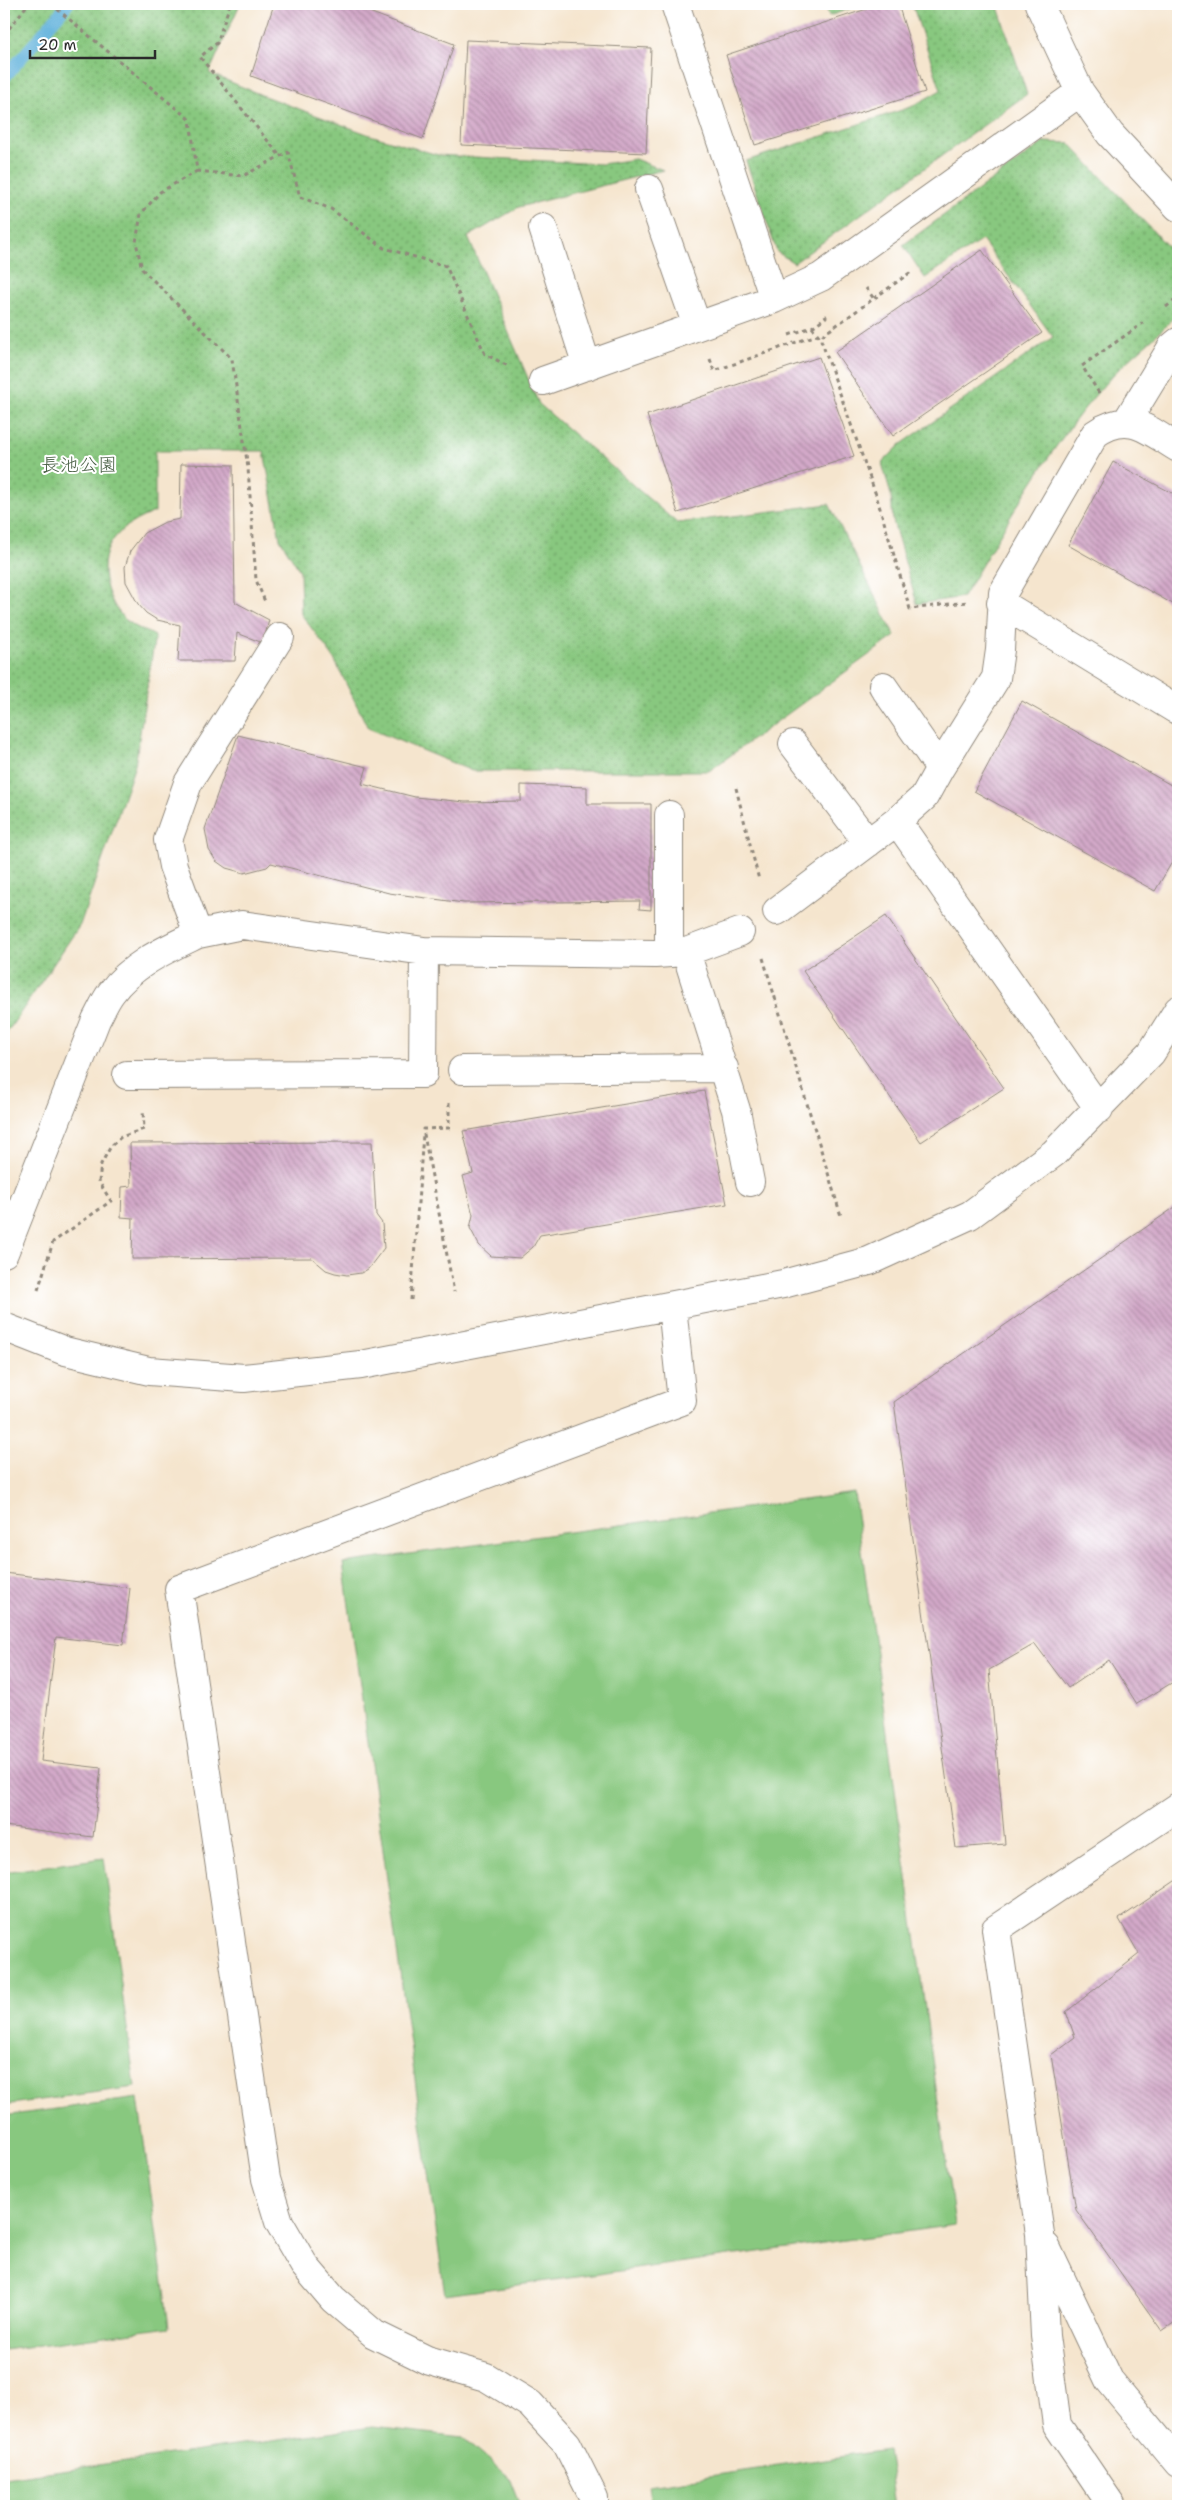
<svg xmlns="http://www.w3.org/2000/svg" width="1182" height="2510" viewBox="0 0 1182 2510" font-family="'Shantell Sans','Klee One',sans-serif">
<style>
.park{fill:url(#park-dots);stroke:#5a7a55}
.pitch{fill:#88c87f;stroke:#5a7a55}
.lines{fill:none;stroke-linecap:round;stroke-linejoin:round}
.stream{stroke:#62b2dc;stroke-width:12}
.building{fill:url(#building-back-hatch)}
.minor-casing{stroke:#90887c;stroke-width:30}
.path{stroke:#90887c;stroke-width:3;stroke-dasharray:4 4;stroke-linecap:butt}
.minor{stroke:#fff;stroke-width:28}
.labels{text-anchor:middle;stroke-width:4;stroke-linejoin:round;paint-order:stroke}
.park-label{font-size:19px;fill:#4c6248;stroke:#fff}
</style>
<defs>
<pattern id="park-dots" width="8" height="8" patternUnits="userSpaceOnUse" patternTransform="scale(1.25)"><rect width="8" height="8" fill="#88c87f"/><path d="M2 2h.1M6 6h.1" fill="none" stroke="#6fa368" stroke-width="1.8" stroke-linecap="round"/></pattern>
<pattern id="building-back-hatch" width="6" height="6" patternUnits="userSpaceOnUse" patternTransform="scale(1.25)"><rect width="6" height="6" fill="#d3a9c9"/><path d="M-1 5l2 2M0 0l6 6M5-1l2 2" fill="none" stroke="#ab8aa3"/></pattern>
</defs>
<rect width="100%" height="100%" fill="#fff"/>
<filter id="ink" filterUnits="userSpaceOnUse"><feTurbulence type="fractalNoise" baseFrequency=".02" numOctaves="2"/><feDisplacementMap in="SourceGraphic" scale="10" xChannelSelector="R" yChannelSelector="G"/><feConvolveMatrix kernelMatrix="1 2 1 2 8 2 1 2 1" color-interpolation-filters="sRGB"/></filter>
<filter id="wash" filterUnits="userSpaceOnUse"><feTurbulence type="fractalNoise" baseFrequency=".0096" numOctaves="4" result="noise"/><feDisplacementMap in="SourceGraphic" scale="20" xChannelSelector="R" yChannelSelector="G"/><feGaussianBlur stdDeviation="1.12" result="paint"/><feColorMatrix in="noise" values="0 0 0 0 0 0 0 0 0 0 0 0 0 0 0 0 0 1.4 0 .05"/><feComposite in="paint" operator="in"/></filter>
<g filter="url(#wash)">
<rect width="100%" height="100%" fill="#f5e5ce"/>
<!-- park -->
<path class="park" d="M4 4H240L209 73 264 96 370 135 438 155 602 164 635 159 663 170 519 207 468 237 539 404 677 523 829 504 895 636 709 771H472L368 728 333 657 301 614 300 571 280 539 264 451H155V512C139 518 121 527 111 543 96 567 107 603 127 621 134 627 146 631 155 636L135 765 80 925 4 1037Z
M825 4H864L829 16Z
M912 4H997L1027 94 794 263 777 252 746 161 911 107 941 90Z
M1044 142 1069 143 1178 257V313C1158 336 1133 354 1112 376 1052 442 1008 521 963 597L917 604 893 521 891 495 882 463 900 445 1053 337 982 240 925 278 903 245Z"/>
<!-- pitch -->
<path class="pitch" d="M854 1493 955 2225 445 2295 343 1563Z
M104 1858 135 2087 4 2105V1872Z
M138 2098 169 2327 4 2350V2116Z
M372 2427 463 2437 510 2478 521 2506H4V2478Z
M887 2450 895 2506H651L648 2485Z"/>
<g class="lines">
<!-- stream -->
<path class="stream" d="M4 78 68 4"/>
</g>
<g id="blocks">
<!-- building -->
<path class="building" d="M274 4H348L454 44 423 139 251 76Z
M882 4H898L925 92 755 145 726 55Z
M466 40 651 48 646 153 461 145Z
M982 250 1042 333 893 436 835 352Z
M819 357 854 456 678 513 647 415Z
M1113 462 1178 496V607L1068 545Z
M181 464 233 465 235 602 269 620 263 643 237 633 235 661H178L180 625 157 620 146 613 138 604 126 582 125 567 130 551 144 533 165 522 180 519Z
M1022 701 1178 789V852L1155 891 974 791Z
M238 735 367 767 362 784 415 797 465 802 521 801V785L587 787V804H651V910L639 909 640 901 464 903 389 893 271 863 267 867 244 873 226 868 216 861 209 850 205 829Z
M886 916 1004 1088 921 1142 803 971Z
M704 1091 727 1204 540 1235 533 1247 520 1258 491 1256 479 1245 470 1228 473 1215 463 1176 473 1173 463 1131Z
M372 1142 376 1215 382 1223 384 1248 368 1269 361 1273 347 1275 335 1273 326 1270 312 1258 132 1259 133 1218 121 1217 122 1187 131 1186 130 1143Z
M1178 1205V1679L1137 1704 1109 1660 1068 1688 1035 1644 989 1670 1005 1844 956 1848 894 1402Z
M4 1573 130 1588 123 1645 56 1637 41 1761 101 1768 93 1837 4 1826Z
M1178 1879V2320L1162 2331 1076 2210 1051 2055 1075 2037 1066 2012 1139 1954 1119 1919Z"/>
</g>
</g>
<g filter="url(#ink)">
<use href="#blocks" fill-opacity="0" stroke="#90887c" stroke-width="1"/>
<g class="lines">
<defs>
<path id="minor" d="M675 4 774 299
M1039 4 1080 92 1110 134 1178 207
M649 189 697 326
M543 228 587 366
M543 381 774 299 821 277 1080 92
M1127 421 1172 347 1178 342
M1001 603 1175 709 1178 708
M883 686 940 768
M793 744 868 843
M669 815V953
M777 911 897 821
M198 934 242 925 424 951 655 954 686 952 740 932
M686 952 736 1110 750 1182
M462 1070 724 1068
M127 1075 423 1074 424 951
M1099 1109 897 821 924 797 940 768 996 678 1000 650 1003 593 1095 434C1129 410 1148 430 1178 448
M4 1253 96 1020C101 1011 105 1001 111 993 132 964 167 949 198 934L173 866 168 840 188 783 280 637
M4 1327 65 1351 149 1371 244 1378 361 1365 783 1284 869 1261 970 1215 1054 1153 1151 1053 1178 1010
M1046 2247 1109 2380 1178 2463
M594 2506V2498L567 2444 530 2404 486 2377 427 2360 374 2334 333 2299 304 2265 279 2222 266 2179 179 1589 682 1401 672 1306
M1112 2506 1057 2425 1045 2336 1040 2234 996 1929 1178 1807"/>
</defs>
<!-- minor casing -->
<use href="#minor" class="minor-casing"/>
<!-- path -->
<path class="path" d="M51 4 190 120 197 171 160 192 141 214 136 242 142 269 232 359 248 468 256 580 266 604
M230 4 217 43 200 57 280 156
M4 35 28 4
M197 171 243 176 288 152 300 197 331 209 384 248 446 266 485 354 510 367
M866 288 874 299
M1166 307 1178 298
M812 327 826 317 825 315
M789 335 812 327 820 337 876 495 910 609 967 602
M710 359 714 371 817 335 820 337 911 272
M1099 393 1082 366 1143 323
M736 788 759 880
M763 958 841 1216
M449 1103V1128L423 1129 454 1292
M38 1290 53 1242 111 1201 99 1182 101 1164 111 1146 121 1137 144 1129 143 1110
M411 1300 423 1134"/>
<!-- minor -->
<use href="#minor" class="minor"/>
</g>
</g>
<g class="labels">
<!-- park labels -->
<g class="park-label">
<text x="79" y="471">長池公園</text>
</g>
</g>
<!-- margin -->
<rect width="1182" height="2510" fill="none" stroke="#fff" stroke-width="20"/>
<!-- scale -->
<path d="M30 50v8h125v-8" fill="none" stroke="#2b2b2b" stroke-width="2.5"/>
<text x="38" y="50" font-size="15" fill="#2b2b2b" stroke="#ffffff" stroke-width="4" paint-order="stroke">20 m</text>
</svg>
